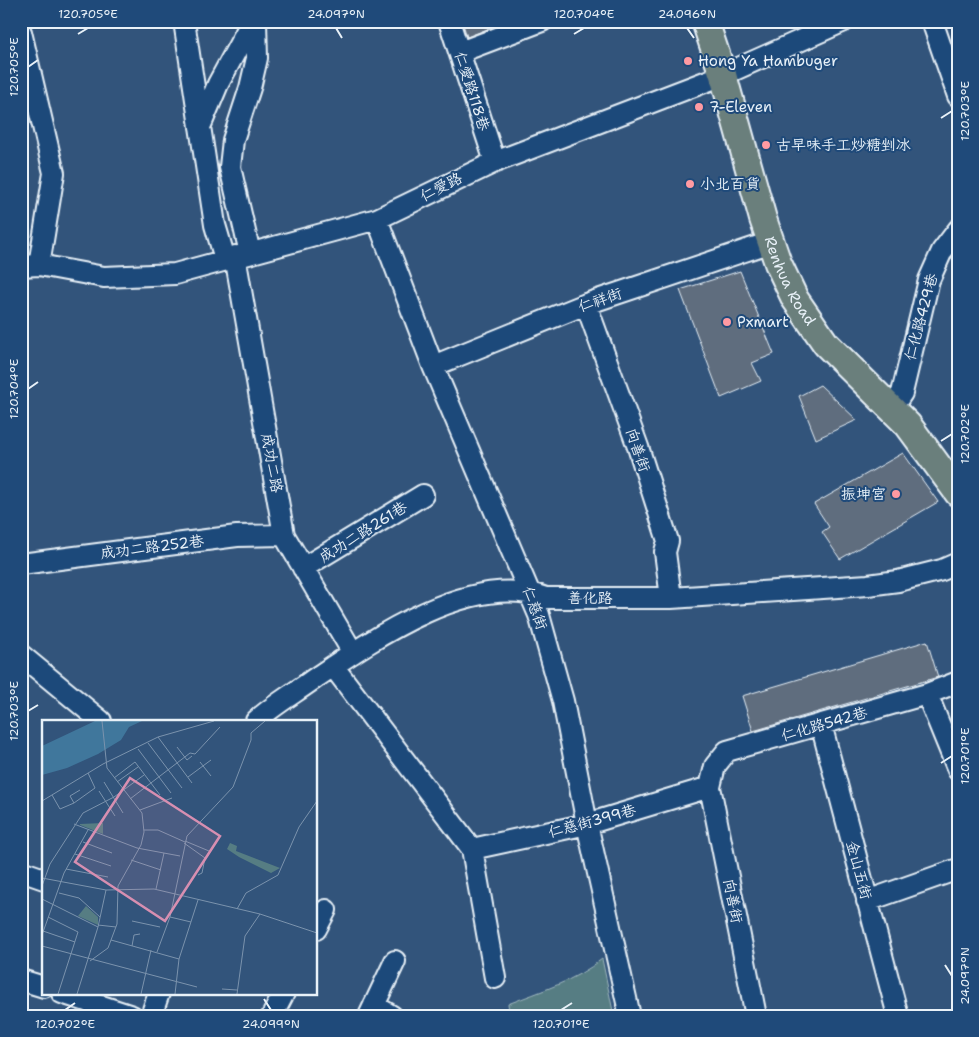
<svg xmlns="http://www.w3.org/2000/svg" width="979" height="1037" viewBox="0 0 979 1037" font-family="'Shantell Sans','LXGW WenKai TC',sans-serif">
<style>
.green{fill:#567d83;stroke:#9fb7be}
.building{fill:#5f6d7e;stroke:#e8f1f8}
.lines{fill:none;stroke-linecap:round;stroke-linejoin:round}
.minor-casing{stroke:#e8f1f8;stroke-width:24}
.major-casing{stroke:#e8f1f8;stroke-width:30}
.minor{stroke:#1f4a7a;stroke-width:20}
.major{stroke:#6b7f7c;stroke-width:26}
.ticks{fill:none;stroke:#e8f1f8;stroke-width:2}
.poi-dot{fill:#ff9aa2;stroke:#1f4a7a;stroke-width:2}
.labels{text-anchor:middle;stroke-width:4;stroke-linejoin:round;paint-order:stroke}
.poi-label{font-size:15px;fill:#e8f1f8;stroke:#1f4a7a;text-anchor:start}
.street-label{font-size:15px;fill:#e8f1f8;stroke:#1f4a7a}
.inset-road{fill:none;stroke:#7b93ad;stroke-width:1}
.view{fill:#d78fb1;fill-opacity:0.15;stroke:#d78fb1;stroke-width:2.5}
.inset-edge{fill:none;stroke:#e8f1f8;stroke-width:2.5}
.neatline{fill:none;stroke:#e8f1f8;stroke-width:2}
.ticks-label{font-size:12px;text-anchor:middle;fill:#e8f1f8}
</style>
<rect width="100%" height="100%" fill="#32547b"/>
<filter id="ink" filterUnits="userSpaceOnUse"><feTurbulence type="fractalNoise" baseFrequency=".02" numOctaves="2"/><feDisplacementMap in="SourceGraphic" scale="10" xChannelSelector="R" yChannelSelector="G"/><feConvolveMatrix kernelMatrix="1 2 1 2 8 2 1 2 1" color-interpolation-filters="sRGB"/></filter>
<g filter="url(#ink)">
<!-- green -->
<path class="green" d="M602 959 614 1016H510L508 1004C541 991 575 981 602 959Z"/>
<!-- building -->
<path class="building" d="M462 21H508L467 37Z
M740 271 774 354 752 363 761 381 721 398 680 290Z
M820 385 857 420 816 439 799 396Z
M903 453 938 502 840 559 822 532 829 527 814 504Z
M927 641 938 677 753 731 742 696Z"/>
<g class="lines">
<defs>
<path id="minor" d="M184 21 215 225 225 259
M449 21 495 162
M932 21 958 96
M21 32 54 173 39 265
M460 52 542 21
M200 127 218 84 252 21
M377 219 433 366 539 615 563 701 587 824 630 1016
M250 253 230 167 233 140 250 88 257 58 256 21
M235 256 284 535 353 653
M21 266 39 265 104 277 175 274 377 219 495 162 723 75 844 21
M586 304 638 447 668 541 665 552 671 598
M433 366 586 304 771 242
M892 408 902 393 929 280 942 251 958 230
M21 564 237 536 284 535
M303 568 423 495
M21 655 101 721
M333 666 472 849 587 824 710 787
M927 694 958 770
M256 721C272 706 293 694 311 681 371 640 471 570 546 598H671L868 585 898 581 942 570 958 563
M821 724 898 1016
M472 849 495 978
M21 871 44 879
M867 901 958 869
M316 929 326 910
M21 980 44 987
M62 993 132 1016
M374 1005 392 1016
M151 1016 159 993
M272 1016 284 993
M369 1016 395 961
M756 1016 710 787 715 766 727 751 927 694 958 682"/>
<g id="major">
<path id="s1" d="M705 21 723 75 763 219 778 263 795 299 826 344 908 425 958 493"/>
</g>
</defs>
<!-- minor casing -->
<use href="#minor" class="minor-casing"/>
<!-- major casing -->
<use href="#major" class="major-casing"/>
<!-- minor -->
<use href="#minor" class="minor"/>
<!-- major -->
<use href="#major" class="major"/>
</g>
</g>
<!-- ticks -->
<path class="ticks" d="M336 28 342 38M687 28 694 38M78 34 88 28M574 34 584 28M28 67 38 60M941 118 952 111M28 389 38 382M941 441 952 434M28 711 38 705M941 763 952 756M945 965 952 976M264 999 271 1010M65 1010 75 1003M561 1010 572 1003"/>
<!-- markers -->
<g class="poi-dot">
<circle cx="688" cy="61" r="5"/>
<circle cx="699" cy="107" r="5"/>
<circle cx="766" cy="145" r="5"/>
<circle cx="690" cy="184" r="5"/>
<circle cx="727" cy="322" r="5"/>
<circle cx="896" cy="494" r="5"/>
</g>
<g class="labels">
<!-- poi labels -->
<g class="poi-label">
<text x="698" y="66">Hong Ya Hambuger</text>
<text x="709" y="112">7-Eleven</text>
<text x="776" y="150">古早味手工炒糖剉冰</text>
<text x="700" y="189">小北百貨</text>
<text x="737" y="327">Pxmart</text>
<text x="886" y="499" text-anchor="end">振坤宮</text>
</g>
<!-- street labels -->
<g class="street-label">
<text transform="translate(472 91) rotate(72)" y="5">仁愛路118巷</text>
<text transform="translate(441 187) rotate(-27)" y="5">仁愛路</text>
<text dy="5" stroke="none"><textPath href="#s1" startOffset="274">Renhua Road</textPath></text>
<text transform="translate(600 300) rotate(-19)" y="5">仁祥街</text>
<text transform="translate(921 317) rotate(-75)" y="5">仁化路429巷</text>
<text transform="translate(638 450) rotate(71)" y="5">向善街</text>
<text transform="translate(272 463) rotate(80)" y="5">成功二路</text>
<text transform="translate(363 532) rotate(-32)" y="5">成功二路261巷</text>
<text transform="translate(152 547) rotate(-7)" y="5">成功二路252巷</text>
<text x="590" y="603">善化路</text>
<text transform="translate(535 608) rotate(70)" y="5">仁慈街</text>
<text transform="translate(824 724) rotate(-16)" y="5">仁化路542巷</text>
<text transform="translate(592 821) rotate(-15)" y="5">仁慈街399巷</text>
<text transform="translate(859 870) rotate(75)" y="5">金山五街</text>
<text transform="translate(733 901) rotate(79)" y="5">向善街</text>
</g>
</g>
<!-- overview -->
<g transform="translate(42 720)">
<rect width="275" height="275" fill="#32547b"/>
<path d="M61 103V114L38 105V104ZM188 123 195 126 194 131 238 148 229 153 197 137 185 129ZM44 186 56 197V205L36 196Z" fill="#567d83"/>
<path d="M53 1H100L87 7 79 20 56 34 25 48 0 55V26Z" fill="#40779c"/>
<path class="inset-road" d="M116 17 150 63M106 23 140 68M135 27 145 40 150 36M96 29 129 73M158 42 169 56M146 57 169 40M72 58 93 42 118 75M62 62 81 93M75 62 96 47M57 71 73 96M10 75 18 89 32 83 53 68 46 53M88 79 148 33 153 34 178 7M0 81 61 44 116 17 172 1M32 83 28 76 38 70M98 90 130 78M32 104 95 128 138 136M102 110H116L143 122M143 121 167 131M41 122 70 133M142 123 163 138 160 153 156 155M33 134 69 146M89 140 119 150M24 149 66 157M0 158 64 170 112 169 218 194 275 213M0 166 8 144 41 93 72 77 102 55M114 169 122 133M17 173 37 178 58 197M0 179 56 207M195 189 204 173 236 155 257 107 275 81M6 197 36 212 16 274M128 197 149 202M90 201 118 207M56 205 74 207M1 211 33 222M0 215 22 153 46 110M69 220 137 239M0 226 155 267M90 226 92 215 98 214M115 232 128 197 145 116 191 67 209 20V13L223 1M48 241 66 228 75 204 76 166 99 125 102 112 100 93 65 48 60 1M180 269 195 270M35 274 56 207 64 170M99 274 109 230M133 274 137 239 156 180M195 274 203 216 218 194"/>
<path class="view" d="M88 58 178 116 123 201 33 142Z"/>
<rect width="275" height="275" class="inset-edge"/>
</g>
<!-- margin -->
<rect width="979" height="1037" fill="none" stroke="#1f4a7a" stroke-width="55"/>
<rect x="28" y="28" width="924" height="982" class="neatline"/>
<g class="ticks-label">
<text x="88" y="18">120.705°E</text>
<text x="336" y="18">24.097°N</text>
<text x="584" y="18">120.704°E</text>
<text x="687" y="18">24.096°N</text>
<text transform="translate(14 67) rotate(-90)" y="4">120.705°E</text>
<text transform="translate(965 111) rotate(-90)" y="4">120.703°E</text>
<text transform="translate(14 389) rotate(-90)" y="4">120.704°E</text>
<text transform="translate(965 434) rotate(-90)" y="4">120.702°E</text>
<text transform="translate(14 711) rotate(-90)" y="4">120.703°E</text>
<text transform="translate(965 756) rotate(-90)" y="4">120.701°E</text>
<text transform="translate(965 976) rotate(-90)" y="4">24.097°N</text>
<text x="65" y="1028">120.702°E</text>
<text x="271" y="1028">24.099°N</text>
<text x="561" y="1028">120.701°E</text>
</g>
</svg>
